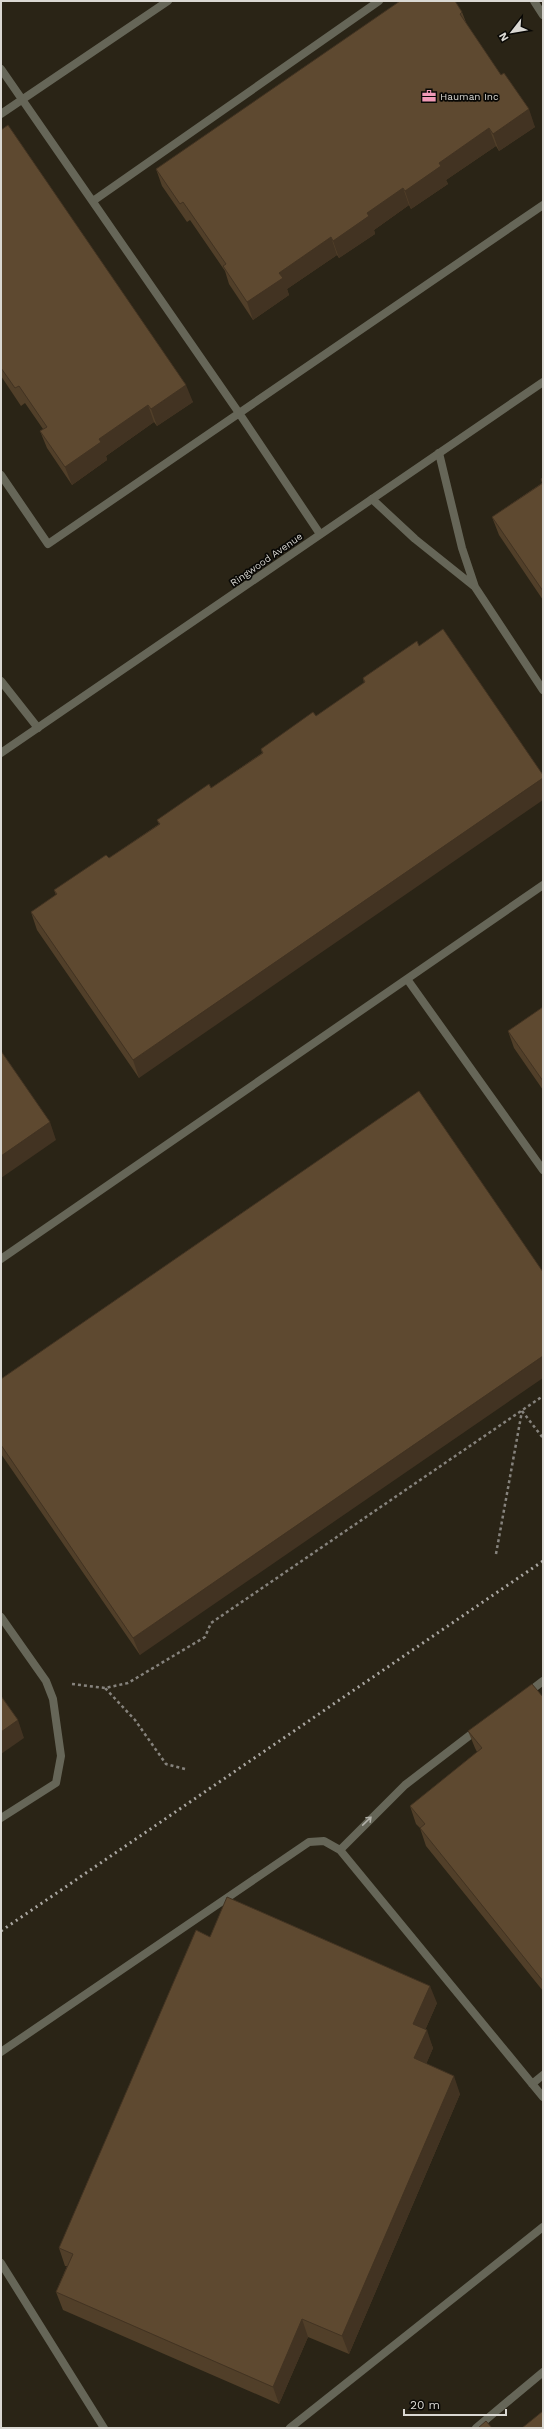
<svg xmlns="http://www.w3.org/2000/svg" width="544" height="2429" viewBox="0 0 544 2429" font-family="'Work Sans',sans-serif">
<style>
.built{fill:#2a2416}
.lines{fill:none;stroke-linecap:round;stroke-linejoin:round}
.path{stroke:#86837d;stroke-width:2.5;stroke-dasharray:3 3;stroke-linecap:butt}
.service{stroke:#666658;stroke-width:8}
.tertiary{stroke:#666658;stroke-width:8}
.rail{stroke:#aaa7a2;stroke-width:3;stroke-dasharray:2 4;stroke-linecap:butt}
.wall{fill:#513f29}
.shaded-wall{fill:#423322}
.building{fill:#5e4930;stroke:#423322}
.oneway{stroke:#b1b0a8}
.labels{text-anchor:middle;stroke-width:3.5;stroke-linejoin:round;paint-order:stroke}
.poi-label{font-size:10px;fill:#dad8d3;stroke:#090805;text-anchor:start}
.street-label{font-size:10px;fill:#dad8d3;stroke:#090805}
</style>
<rect width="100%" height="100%" fill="#211e16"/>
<!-- built -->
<path class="built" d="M1 1H543V2428H1Z"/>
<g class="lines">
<!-- path -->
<path class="path" d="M522 1411 543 1438
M496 1554 522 1411
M72 1684 105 1688
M185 1769 166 1764 135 1720 105 1688 128 1683 205 1637 211 1623 543 1396"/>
<!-- service -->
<path class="service" d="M534 1 543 15
M1 69 239 413 320 534
M1 114 168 1
M93 201 379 1
M439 453 462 548 475 587 543 690
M1 475 48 544 543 205
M372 499 415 539 475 587
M1 681 38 728
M407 979 543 1170
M1 1259 543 885
M1 1617 46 1681 53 1699 61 1756 56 1783 1 1818
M526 1694 543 1681
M340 1850 405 1785 478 1729
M1 2052 309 1842 324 1841 340 1850 543 2097
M532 2084 543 2075
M1 2263 104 2428
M290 2428 543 2227
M476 2428 543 2372"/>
<!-- tertiary -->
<path class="tertiary" d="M1 753 543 382"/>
<!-- rail -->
<path class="rail" d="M1 1931 543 1561"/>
</g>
<!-- wall -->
<path class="wall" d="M462 12 467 25 535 127 499 151 496 146 446 180 448 184 411 209 409 205 374 230 375 234 339 258 337 255 287 289 289 295 253 320 229 284 225 271 190 220 187 222 162 186 156 169Z
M1 130 193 402 157 426 154 422 106 456 107 460 72 485 47 448 40 431 43 429 25 403 21 406 1 376Z
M543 477V600L499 535 492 517 542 483 541 479Z
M417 641 139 1078 37 930 31 912 56 895 54 890 109 858 159 824 157 820 211 788 262 753 261 749 316 716 364 683 363 678Z
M543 1007V1090L514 1048 508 1031Z
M419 1091 140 1655 1 1454V1379Z
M543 1697V1991L426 1846 420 1828 416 1824 410 1806 477 1752 475 1748 468 1731Z
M210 1937 437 2003 425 2030 433 2048 426 2064 460 2094 349 2354 308 2337 279 2404 63 2310 56 2292 67 2266H65L59 2248Z"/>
<!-- shaded-wall -->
<path class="shaded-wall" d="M529 109 535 127 499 151 493 134Z
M489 128 496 146 446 180 448 184 411 209 405 191 439 163Z
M403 188 409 205 374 230 375 234 339 258 333 241 367 213Z
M331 237 337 255 287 289 289 295 253 320 247 302 279 273Z
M186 385 193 402 157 426 151 409Z
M148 405 154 422 106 456 107 460 72 485 65 467 99 439Z
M543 778V800L139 1078 133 1060Z
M50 1122 56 1140 1 1178V1156Z
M543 1356V1378L140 1655 133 1638Z
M18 1720 24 1738 1 1754V1732Z
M430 1986 437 2003 420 2042 413 2024Z
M427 2030 433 2048 421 2076 414 2058Z
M454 2076 460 2094 349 2354 342 2336Z
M302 2319 308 2337 279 2404 273 2387Z"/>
<!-- building -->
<path class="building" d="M400 1H455L462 12 460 14 501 75 504 73 529 109 493 134 489 128 439 163 441 166 405 191 403 188 367 213 369 216 333 241 331 237 279 273 283 278 247 302 223 266 226 264 183 202 180 204 156 169Z
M8 125 186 385 151 409 148 405 99 439 101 442 65 467 40 431 47 427 19 386 15 388 1 368V130Z
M543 477V483L541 479Z
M543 483V591L492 517Z
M443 629 543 775V778L133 1060 31 912 57 894 54 890 106 855 109 858 160 824 157 820 209 784 211 788 263 753 261 749 313 712 316 716 365 682 363 678 417 641 419 646Z
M543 1007V1081L508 1031Z
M1 1051 50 1122 1 1156Z
M419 1091 543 1272V1356L133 1638 1 1445V1379Z
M532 1684 543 1697V1981L420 1828 425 1824 410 1806 482 1748 468 1731Z
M1 1696 18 1720 1 1732Z
M227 1897 430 1986 413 2024 427 2030 414 2058 454 2076 342 2336 302 2319 273 2387 56 2292 73 2254 59 2248 196 1930 210 1937Z
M543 2411V2428H522Z
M486 2421 492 2428H478Z"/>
<!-- one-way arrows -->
<defs><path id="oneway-shaft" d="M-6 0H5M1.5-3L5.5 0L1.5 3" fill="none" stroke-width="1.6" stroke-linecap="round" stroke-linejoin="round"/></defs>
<use class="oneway" href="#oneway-shaft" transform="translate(367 1821) rotate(-44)"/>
<!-- icons -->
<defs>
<symbol id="office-bare" viewBox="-9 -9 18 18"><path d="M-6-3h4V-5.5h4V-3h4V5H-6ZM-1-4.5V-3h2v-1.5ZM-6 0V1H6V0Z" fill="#f09ab6" stroke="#090805" stroke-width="2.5" paint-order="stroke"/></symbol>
</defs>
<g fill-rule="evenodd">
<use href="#office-bare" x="419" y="86" width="20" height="20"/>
</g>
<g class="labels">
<!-- poi labels -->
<g class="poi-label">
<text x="440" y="100">Hauman Inc</text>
</g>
<!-- street labels -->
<g class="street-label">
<text transform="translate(266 559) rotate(-35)" y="4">Ringwood Avenue</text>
</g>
</g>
<!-- border -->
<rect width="544" height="2429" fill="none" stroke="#dad8d3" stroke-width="4"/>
<!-- north arrow -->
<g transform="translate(512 32) rotate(239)" stroke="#090805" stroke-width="3" paint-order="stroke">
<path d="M0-3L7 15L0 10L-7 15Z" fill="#dad8d3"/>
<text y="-6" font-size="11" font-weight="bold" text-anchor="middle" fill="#dad8d3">N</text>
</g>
<!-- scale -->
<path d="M404 2409v6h102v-6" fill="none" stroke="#dad8d3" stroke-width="2"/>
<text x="410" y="2409" font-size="12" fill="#dad8d3" stroke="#090805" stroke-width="3" paint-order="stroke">20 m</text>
</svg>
